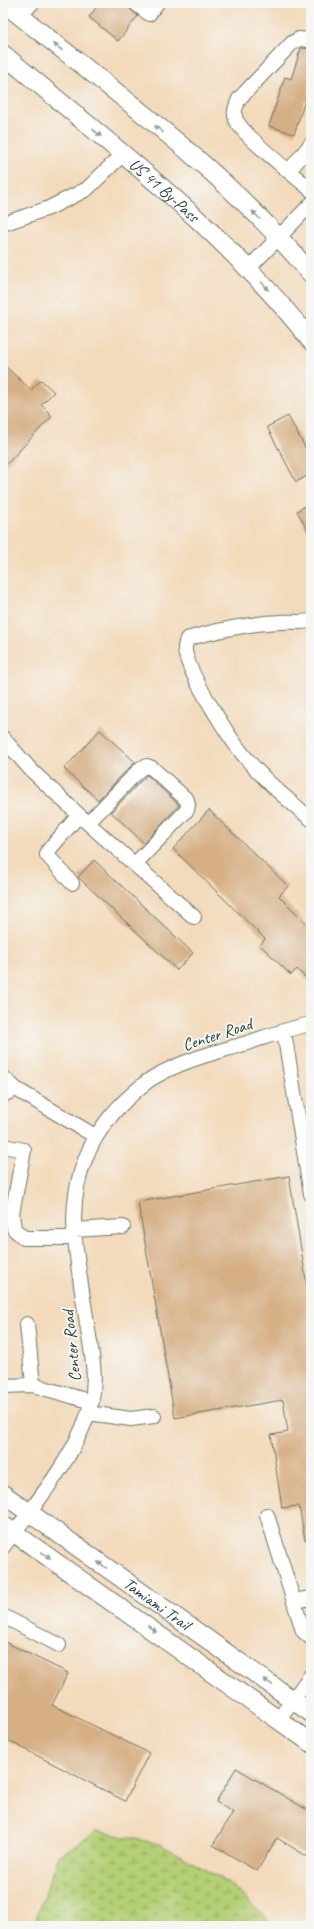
<svg xmlns="http://www.w3.org/2000/svg" width="314" height="1929" viewBox="0 0 314 1929" font-family="Caveat,sans-serif">
<style>
.wetland{fill:url(#wetland-marsh);stroke:#6a8654}
.building{fill:#d6af84}
.lines{fill:none;stroke-linecap:round;stroke-linejoin:round}
.minor-casing{stroke:#697463;stroke-width:16}
.major-casing{stroke:#697463;stroke-width:20}
.minor{stroke:#fff;stroke-width:14}
.major{stroke:#fff;stroke-width:18}
.oneway{fill:#8f9e9a}
.labels{text-anchor:middle;stroke-width:4;stroke-linejoin:round;paint-order:stroke}
.street-label{font-size:17px;fill:#1f3d34;stroke:#f6f6f2}
</style>
<defs>
<pattern id="wetland-marsh" width="20" height="14" patternUnits="userSpaceOnUse"><rect width="20" height="14" fill="#b4cf75"/><path d="M1 5h8M5 5V1M11 12h8M15 12V8" fill="none" stroke="#92a961"/></pattern>
</defs>
<rect width="100%" height="100%" fill="#f6f6f2"/>
<filter id="ink" filterUnits="userSpaceOnUse"><feTurbulence type="fractalNoise" baseFrequency=".025" numOctaves="2"/><feDisplacementMap in="SourceGraphic" scale="8" xChannelSelector="R" yChannelSelector="G"/><feConvolveMatrix kernelMatrix="1 2 1 2 8 2 1 2 1" color-interpolation-filters="sRGB"/></filter>
<filter id="wash" filterUnits="userSpaceOnUse"><feTurbulence type="fractalNoise" baseFrequency=".012" numOctaves="4" result="noise"/><feDisplacementMap in="SourceGraphic" scale="16" xChannelSelector="R" yChannelSelector="G"/><feGaussianBlur stdDeviation="0.9" result="paint"/><feColorMatrix in="noise" values="0 0 0 0 0 0 0 0 0 0 0 0 0 0 0 0 0 1.4 0 .05"/><feComposite in="paint" operator="in"/></filter>
<g filter="url(#wash)">
<rect width="100%" height="100%" fill="#f3dabb"/>
<!-- wetland -->
<path class="wetland" d="M97 1831 160 1844 229 1883 274 1926H39L36 1919 59 1856Z"/>
<g id="blocks">
<!-- building -->
<path class="building" d="M100 3H123L138 16 118 41 89 17Z
M301 48 311 49V103L305 101 294 134 269 126 285 77 291 79Z
M3 364 31 390 41 380 54 392 41 405 52 416 3 468Z
M288 416 311 458V474L296 482 267 427Z
M311 503V537L297 511Z
M100 730 135 762 98 800 64 769Z
M147 775 179 805 144 843 111 812Z
M209 810 288 886 279 896 311 928V983L297 969 291 975 260 945 265 939 173 849Z
M94 860 193 953 177 970 79 878 78 877Z
M289 1176 311 1310V1540H305L299 1506 282 1508 271 1435 288 1432 283 1400 175 1418 138 1202Z
M3 1641 68 1673 52 1705 149 1753 125 1801 3 1738Z
M236 1768 311 1812V1851L308 1857 277 1838 257 1871 213 1845 233 1812 216 1802Z"/>
</g>
</g>
<g filter="url(#ink)">
<use href="#blocks" fill-opacity="0" stroke="#697463" stroke-width="1"/>
<g class="lines">
<defs>
<path id="minor" d="M135 3 149 14 157 3
M20 16 32 3
M311 40 299 39 292 43 239 99C236 106 233 112 236 120 245 138 294 175 311 190
M289 171 311 144
M3 224 49 208 87 189 123 154
M249 268 311 204
M311 621C300 623 291 621 280 622 253 623 213 631 187 639 186 642 185 646 185 648 184 668 232 742 246 758 265 781 288 800 311 819
M3 738 31 770 79 815 48 851 47 855 72 883
M81 817 194 917
M88 823 141 768 147 766 152 768 187 800 188 805 187 810 135 864
M284 1032 311 1194
M3 1077 16 1089 95 1136
M3 1095 16 1089
M3 1146 24 1150 12 1214 14 1229 24 1238H75
M74 1230 123 1227
M27 1324 33 1385
M3 1386 33 1385 92 1402
M88 1413 131 1419 154 1416
M267 1515 303 1631 311 1638
M3 1547C33 1507 80 1451 91 1403 97 1379 92 1354 88 1330 84 1303 79 1275 76 1248 68 1189 85 1137 129 1097 138 1089 146 1081 156 1076 184 1060 214 1053 244 1044 266 1037 289 1028 311 1024
M294 1601 311 1598
M3 1616 59 1645
M278 1720 311 1675"/>
<g id="major">
<path d="M4 3C109 88 225 170 311 274"/>
<path id="s1" d="M3 54C110 145 224 229 311 341"/>
<path id="s2" d="M3 1494 311 1713"/>
<path d="M3 1525 311 1743"/>
</g>
</defs>
<!-- minor casing -->
<use href="#minor" class="minor-casing"/>
<!-- major casing -->
<use href="#major" class="major-casing"/>
<!-- minor -->
<use href="#minor" class="minor"/>
<!-- major -->
<use href="#major" class="major"/>
</g>
<!-- one-way arrows -->
<defs><path id="oneway-solid" d="M-6-.8H1V-3.2L6.5 0L1 3.2V.8H-6Z"/></defs>
<g class="oneway">
<use href="#oneway-solid" transform="translate(58 47) rotate(-141)"/>
<use href="#oneway-solid" transform="translate(159 129) rotate(-141)"/>
<use href="#oneway-solid" transform="translate(97 133) rotate(40)"/>
<use href="#oneway-solid" transform="translate(256 215) rotate(-134)"/>
<use href="#oneway-solid" transform="translate(265 286) rotate(48)"/>
<use href="#oneway-solid" transform="translate(46 1555) rotate(35)"/>
<use href="#oneway-solid" transform="translate(102 1565) rotate(-145)"/>
<use href="#oneway-solid" transform="translate(152 1629) rotate(36)"/>
<use href="#oneway-solid" transform="translate(268 1682) rotate(-145)"/>
</g>
</g>
<g class="labels">
<!-- street labels -->
<g class="street-label">
<text dy="6" stroke="none"><textPath href="#s1" startOffset="211">US 41 By-Pass</textPath></text>
<text transform="translate(217 1034) rotate(-18)" y="6">Center Road</text>
<text transform="translate(71 1346) rotate(-96)" y="6">Center Road</text>
<text dy="6" stroke="none"><textPath href="#s2" startOffset="189">Tamiami Trail</textPath></text>
</g>
</g>
<!-- margin -->
<rect width="314" height="1929" fill="none" stroke="#f6f6f2" stroke-width="16"/>
</svg>
